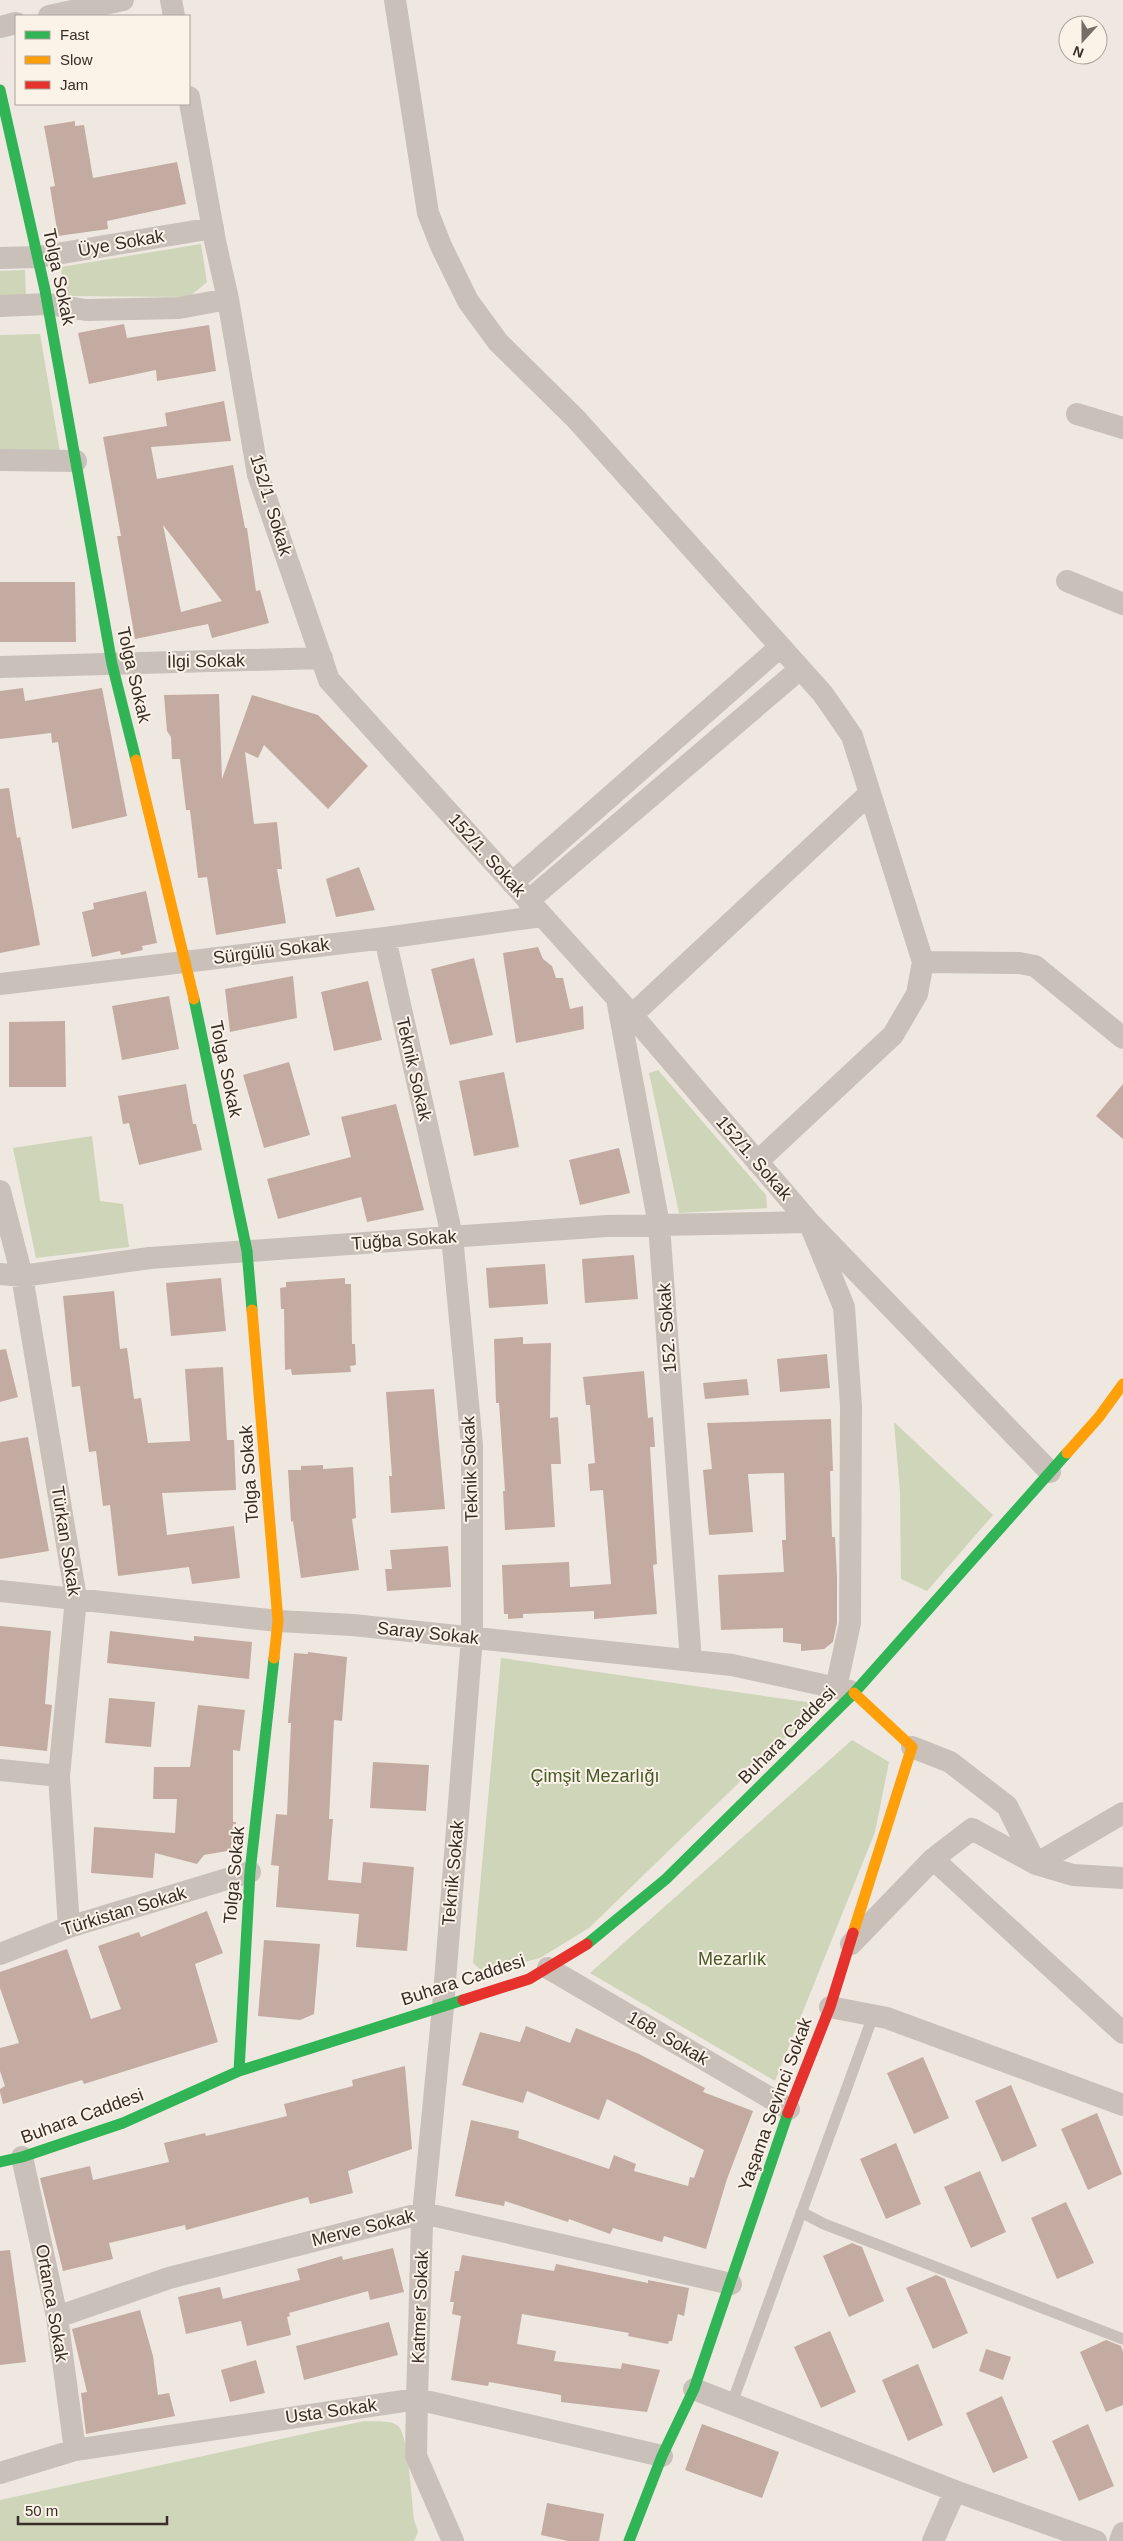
<svg xmlns="http://www.w3.org/2000/svg" width="1123" height="2541" viewBox="0 0 1123 2541" font-family="Helvetica,sans-serif">
<style>
.green{fill:#cfd5b9}
.building{fill:#c4aba1;fill-rule:evenodd}
.lines{fill:none;stroke-linecap:round;stroke-linejoin:round}
.lane{stroke:#c8c0b9;stroke-width:11}
.street{stroke:#c8c0b9;stroke-width:22}
.fast{stroke:#30b455;stroke-width:11}
.slow{stroke:#ff9f0a;stroke-width:11}
.jam{stroke:#e5322d;stroke-width:11}
.labels{text-anchor:middle;stroke-width:4;stroke-linejoin:round;paint-order:stroke}
.street-label{font-size:18px;fill:#392d27;stroke:#fbf2e8}
.park-label{font-size:18px;fill:#475928;stroke:#fbf2e8}
</style>
<rect width="100%" height="100%" fill="#eee8e1"/>
<!-- green -->
<path class="green" d="M201 244 207 282 189 297 62 296 61 267Z
M25 270 26 298 0 299V271Z
M40 334 60 452H0V335Z
M658 1070 766 1195 767 1208 679 1213 649 1073Z
M92 1136 100 1201 123 1204 129 1247 36 1258 13 1148Z
M894 1422 993 1515 927 1591 901 1579 900 1492Z
M501 1658 820 1704 589 1928 540 1958 484 1973 473 1963Z
M852 1740 889 1762 875 1832 775 2081 590 1973Z
M364 2421C373 2422 393 2419 399 2427 408 2437 412 2503 414 2520L418 2532 414 2541H0V2500Z"/>
<!-- building -->
<path class="building" d="M75 121V126L84 125 93 178 177 162 186 204 107 221 108 229 58 236 50 187 55 186 44 126Z
M124 324 127 338 209 325 216 371 157 381 156 370 89 384 78 333Z
M224 401 231 441 151 447 157 479 233 465 245 528H247L256 591 260 590 269 623 212 638 208 624 135 639 117 536H121L103 437 167 426 165 413ZM163 525 222 601 181 612Z
M0 582H75L76 642H0Z
M23 688 25 701 102 688 127 816 72 829 58 742 52 743 51 733 0 739V691Z
M219 694 222 779 252 695 318 715 368 766 328 809 264 745 258 758 245 752 254 824 277 822 282 869H277L286 923 216 935 207 877 198 878 190 810H186L180 759H172L171 737 167 731 164 695Z
M9 788 17 838 20 837 40 945 0 953V789Z
M359 867 375 910 336 917 326 879Z
M146 891 157 943 142 946 143 950 121 955 120 951 92 957 82 912 94 909 93 903Z
M538 947 543 959 552 966 556 978H563L570 1009 583 1006 584 1029 516 1043 503 953Z
M474 958 493 1035 450 1045 431 969Z
M293 976 297 1018 230 1032 225 989Z
M368 981 382 1040 334 1051 321 992Z
M169 996 179 1049 122 1060 112 1006Z
M65 1021 66 1087H9V1022Z
M289 1062 310 1135 264 1148 243 1075Z
M504 1072 519 1147 474 1156 459 1081Z
M186 1084 193 1124H196L202 1150 139 1165 129 1123 123 1124 118 1096Z
M1123 1084V1139L1096 1116Z
M396 1104 424 1210 367 1222 361 1197 278 1219 267 1179 351 1157 341 1117Z
M619 1148 630 1193 580 1205 569 1160Z
M634 1255 638 1299 585 1303 582 1259Z
M545 1264 548 1304 489 1308 486 1268Z
M221 1278 226 1331 171 1336 166 1283Z
M345 1278V1284H351L352 1344H355L356 1365 350 1366 351 1372 292 1375 291 1369 285 1370 284 1309H281L280 1288 286 1287V1282Z
M114 1291 120 1349 127 1348 134 1399 141 1398 148 1443 190 1441 185 1369 223 1367 227 1440H234L236 1490 162 1493 167 1535 234 1526 240 1578 192 1584 189 1567 118 1576 110 1505 103 1506 96 1451 89 1452 80 1386 72 1387 63 1296Z
M523 1337V1344L551 1343 550 1418 558 1417 561 1464H551L555 1527 505 1530 503 1491H505L499 1403H496L494 1339Z
M6 1349 18 1397 0 1402V1350Z
M827 1354 830 1388 780 1392 777 1359Z
M644 1371 648 1418 653 1417 655 1447H650L657 1564 653 1565 657 1614 594 1619V1611L523 1614V1618L508 1619V1614H504L502 1565 569 1562 570 1587 611 1584 603 1490 590 1491 588 1464 595 1463 590 1405H586L583 1377Z
M747 1379 749 1395 705 1399 703 1383Z
M434 1389 445 1509 391 1513 389 1476H392L386 1392Z
M831 1419 833 1471H830L832 1537H835L837 1577V1623L833 1642 824 1649 801 1651V1644L783 1642V1628L721 1630 718 1575 784 1572 782 1540H786L784 1473 748 1474 753 1532 709 1535 703 1470 712 1469 707 1423Z
M28 1437 49 1551 0 1559V1442Z
M323 1465V1469L353 1467 356 1518 352 1519 359 1570 301 1578 293 1521 291 1522 288 1470H301V1466Z
M448 1546 451 1587 387 1591 385 1569H392L390 1550Z
M0 1626 51 1631 45 1704 52 1705 47 1751 0 1746Z
M110 1631 194 1641V1636L252 1642 249 1679 107 1663Z
M308 1652 347 1657 342 1721 334 1720 329 1819H333L328 1880 361 1883 363 1862 414 1867 407 1951 356 1947 359 1914 276 1907 279 1866 271 1865 276 1814 287 1815 291 1723H288L294 1653 308 1654Z
M109 1698 155 1702 151 1747 105 1743Z
M198 1705 245 1710 240 1751 233 1750V1822H236L233 1850 204 1855 197 1864 155 1853 153 1878 91 1873 94 1827 175 1833 177 1799H153L154 1767H190Z
M373 1762 429 1765 426 1811 370 1808Z
M207 1911 223 1953 195 1964 218 2042 84 2084 82 2080 3 2104 0 2092V2089L5 2086 0 2071V2048L19 2043 0 1988V1972L67 1949 91 2019 121 2009 98 1946 139 1932 141 1937Z
M264 1940 320 1944 314 2014 300 2020 258 2016Z
M526 2026 570 2043 576 2028 639 2054 705 2088 703 2092 753 2111 727 2179 706 2249 664 2236 662 2242 613 2228 610 2234 569 2219 568 2222 505 2201 504 2206 455 2196 471 2120 519 2131 518 2138 609 2169 614 2155 636 2164 634 2171 688 2186 690 2177 694 2178 704 2150 607 2099 599 2120 527 2091 523 2103 462 2085 480 2032 520 2042Z
M923 2057 949 2118 914 2134 887 2073Z
M405 2066 412 2149 348 2171 353 2193 310 2204 308 2197 186 2230 185 2225 109 2243 113 2259 63 2271 40 2178 90 2166 93 2180 169 2162 164 2143 205 2133 206 2136 287 2116 284 2104 353 2086 352 2080Z
M1011 2085 1037 2146 1002 2162 975 2101Z
M1097 2113 1122 2174 1088 2190 1061 2129Z
M896 2143 921 2204 886 2219 860 2159Z
M980 2171 1006 2232 971 2248 944 2187Z
M1066 2202 1094 2263 1057 2279 1031 2218Z
M852 2243 862 2247 884 2301 849 2317 823 2256Z
M393 2248 404 2292 370 2300 368 2291 289 2313 290 2316 287 2317 291 2335 247 2346 241 2321 186 2334 178 2297 220 2287 223 2299 300 2280 297 2269 342 2256 343 2260Z
M10 2250 26 2362 0 2365V2251Z
M462 2255 554 2271 556 2264 648 2283V2280L689 2288 684 2316 678 2314 672 2341H669L668 2344 628 2336 629 2333 522 2314 517 2344 556 2351 554 2361 621 2369 622 2363 660 2370 647 2412 561 2402V2395L489 2382 488 2386 451 2380 461 2316 452 2314 454 2302H450L455 2271H459Z
M936 2275 945 2279 968 2333 933 2349 906 2288Z
M140 2310 153 2356 158 2395 169 2393 175 2416 86 2434 81 2393 87 2392 72 2329Z
M389 2322 398 2355 304 2380 296 2346Z
M830 2331 856 2392 821 2408 794 2347Z
M1106 2340 1121 2346 1123 2352V2405L1106 2412 1080 2352Z
M986 2349 1011 2357 1003 2380 979 2371Z
M256 2360 265 2393 230 2402 221 2370Z
M918 2364 943 2425 908 2441 882 2380Z
M1002 2396 1028 2458 993 2473 966 2413Z
M702 2424 779 2452 762 2498 685 2470Z
M1088 2424 1114 2486 1079 2501 1052 2441Z
M547 2503 604 2514 599 2541H568L541 2535Z"/>
<g class="lines">
<!-- lane -->
<path class="lane" d="M801 2212 824 2224 1123 2339
M732 2403 873 2016"/>
<!-- street -->
<path class="street" d="M171 0 174 16
M395 0 428 213 441 246 468 301 498 342 576 419 823 694 852 736 923 962 917 994 893 1035 757 1162
M49 16 123 0
M0 27 16 23
M189 97 215 241 228 299 258 475 329 680 632 1015 809 1222 1050 1472
M0 258 38 257 213 228
M0 306 48 304 86 310 179 308 228 299
M1077 414 1123 428
M0 460 76 461
M1067 581 1123 604
M0 667 322 658
M512 883 780 647
M528 901 800 669
M385 938 452 1236 472 1445V1637L443 2007 422 2224 417 2399 416 2456 453 2541
M923 962 1019 963 1035 966 1123 1038
M0 984 385 938 542 916
M617 999 659 1225 691 1661
M632 1015 869 794
M0 1191 22 1276 76 1598 59 1776 69 1927
M0 1274 22 1276 150 1258 607 1226 809 1222 844 1307 851 1406 850 1623 836 1688
M0 1591 278 1621 353 1625 732 1665 850 1691
M912 1747 950 1762 1007 1806 1036 1864 1123 1813
M0 1770 59 1776
M933 1859 1123 2033
M851 1944 933 1859 972 1829 1036 1864 1073 1875 1123 1878
M0 1954 69 1927 250 1872
M548 1968 789 2109
M830 2007 887 2018 1123 2105
M22 2157 57 2317 75 2450
M57 2317 169 2278 423 2213 731 2284
M694 2389 955 2491 1096 2541
M0 2473 75 2450 417 2399 662 2456
M933 2541 955 2491
M1120 2541 1123 2533"/>
<!-- fast -->
<path class="fast" d="M0 90 45 290 112 664 136 760
M194 999 247 1251 252 1310
M587 1944 666 1879 854 1693 1067 1453
M239 2071 250 1872 274 1658
M0 2162 22 2157 123 2123 239 2071 463 2000
M629 2541 662 2456 694 2389 788 2113"/>
<!-- slow -->
<path class="slow" d="M136 760 194 999
M252 1310 278 1621 274 1658
M1067 1453 1099 1417 1123 1384
M853 1933 912 1747 854 1693"/>
<!-- jam -->
<path class="jam" d="M463 2000 529 1979 587 1944
M788 2113 830 2007 853 1933"/>
</g>
<g class="labels">
<!-- street labels -->
<g class="street-label">
<text transform="translate(121 243) rotate(-10)" y="6">Üye Sokak</text>
<text transform="translate(59 277) rotate(78)" y="6">Tolga Sokak</text>
<text transform="translate(271 505) rotate(73)" y="6">152/1. Sokak</text>
<text transform="translate(206 661) rotate(-1)" y="6">İlgi Sokak</text>
<text transform="translate(134 675) rotate(77)" y="6">Tolga Sokak</text>
<text transform="translate(487 855) rotate(48)" y="6">152/1. Sokak</text>
<text transform="translate(271 951) rotate(-7)" y="6">Sürgülü Sokak</text>
<text transform="translate(226 1069) rotate(78)" y="6">Tolga Sokak</text>
<text transform="translate(414 1069) rotate(77)" y="6">Teknik Sokak</text>
<text transform="translate(754 1158) rotate(49)" y="6">152/1. Sokak</text>
<text transform="translate(404 1240) rotate(-4)" y="6">Tuğba Sokak</text>
<text transform="translate(667 1328) rotate(-94)" y="6">152. Sokak</text>
<text transform="translate(470 1469) rotate(-92)" y="6">Teknik Sokak</text>
<text transform="translate(249 1474) rotate(-94)" y="6">Tolga Sokak</text>
<text transform="translate(66 1541) rotate(81)" y="6">Türkan Sokak</text>
<text transform="translate(428 1633) rotate(6)" y="6">Saray Sokak</text>
<text transform="translate(787 1735) rotate(-45)" y="6">Buhara Caddesi</text>
<text transform="translate(453 1873) rotate(-85)" y="6">Teknik Sokak</text>
<text transform="translate(234 1875) rotate(-85)" y="6">Tolga Sokak</text>
<text transform="translate(124 1911) rotate(-17)" y="6">Türkistan Sokak</text>
<text transform="translate(463 1980) rotate(-18)" y="6">Buhara Caddesi</text>
<text transform="translate(668 2038) rotate(30)" y="6">168. Sokak</text>
<text transform="translate(775 2104) rotate(-70)" y="6">Yaşama Sevinci Sokak</text>
<text transform="translate(82 2116) rotate(-20)" y="6">Buhara Caddesi</text>
<text transform="translate(363 2228) rotate(-14)" y="6">Merve Sokak</text>
<text transform="translate(52 2303) rotate(80)" y="6">Ortanca Sokak</text>
<text transform="translate(420 2307) rotate(-88)" y="6">Katmer Sokak</text>
<text transform="translate(331 2411) rotate(-8)" y="6">Usta Sokak</text>
</g>
<!-- park labels -->
<g class="park-label">
<text x="595" y="1782">Çimşit Mezarlığı</text>
<text x="732" y="1965">Mezarlık</text>
</g>
</g>
<!-- legend -->
<rect x="15" y="15" width="175" height="90" fill="#fbf2e8" stroke="#ada39b"/>
<rect x="25" y="31" width="25" height="8" fill="#30b455" stroke="#ada39b"/>
<text x="60" y="40" font-size="15" fill="#392d27">Fast</text>
<rect x="25" y="56" width="25" height="8" fill="#ff9f0a" stroke="#ada39b"/>
<text x="60" y="65" font-size="15" fill="#392d27">Slow</text>
<rect x="25" y="81" width="25" height="8" fill="#e5322d" stroke="#ada39b"/>
<text x="60" y="90" font-size="15" fill="#392d27">Jam</text>
<!-- north arrow -->
<g transform="translate(1083 40) rotate(201)"><circle r="24" fill="#fbf2e8" stroke="#ada39b"/>
<path d="M0-4L9 19L0 12L-9 19Z" fill="#786e68"/>
<text y="-8" font-size="14" font-weight="bold" text-anchor="middle" fill="#392d27">N</text>
</g>
<!-- scale -->
<path d="M18 2516v8h149v-8" fill="none" stroke="#392d27" stroke-width="2.5"/>
<text x="25" y="2516" font-size="15" fill="#392d27" stroke="#fbf2e8" stroke-width="4" paint-order="stroke">50 m</text>
</svg>
